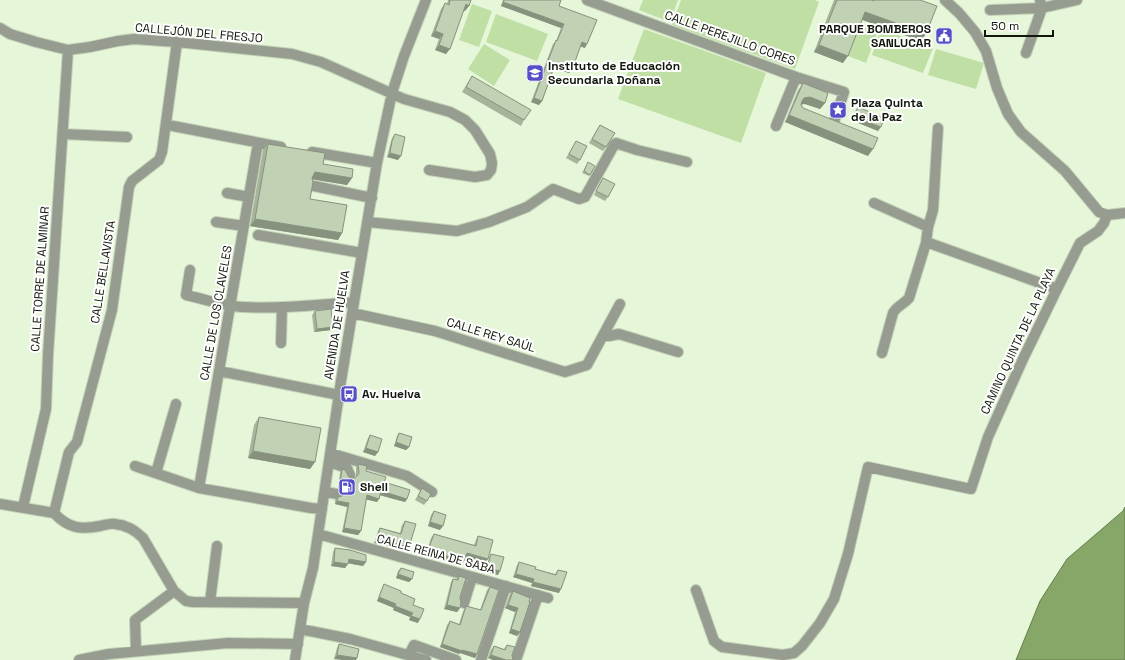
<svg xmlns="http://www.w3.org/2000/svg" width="1125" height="660" viewBox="0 0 1125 660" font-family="'Space Grotesk',sans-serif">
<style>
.green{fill:#c0dfa5}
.water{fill:#87a769;stroke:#647c4d}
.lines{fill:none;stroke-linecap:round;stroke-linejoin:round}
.minor-casing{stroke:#c4d2b7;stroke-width:12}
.minor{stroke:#969c90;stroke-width:10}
.wall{fill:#a6b49b}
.shaded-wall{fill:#87927e}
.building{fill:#c1d1b4;stroke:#87927e}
.labels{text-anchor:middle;stroke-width:4;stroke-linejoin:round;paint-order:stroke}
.poi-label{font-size:12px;font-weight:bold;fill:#11170c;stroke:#fff;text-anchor:start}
.street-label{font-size:12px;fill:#11170c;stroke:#fff}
</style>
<rect width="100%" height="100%" fill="#e6f6d8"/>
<!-- green -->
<path class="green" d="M643 0H678L670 22 639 10Z
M681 0H815L819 2 795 69 672 25Z
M472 4 492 11 479 47 459 40Z
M496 14 548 34 537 61 486 42Z
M861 22 879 29 866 63 848 56Z
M644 29 766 73 741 143 618 99Z
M881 29 933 48 923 73 872 55Z
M484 44 510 60 494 86 468 69Z
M936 49 984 63 976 89 928 75Z"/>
<!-- water -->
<path class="water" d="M1125 507V660H1016L1040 601 1067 559 1123 511Z"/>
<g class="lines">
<defs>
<path id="minor" d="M587 0 796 77 844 92 834 122
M945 0 959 13 975 32 986 51 997 88 1008 114 1021 132 1065 171 1099 212 1107 215 1125 213
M990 10 1042 8 1077 0
M0 28 10 34 36 42 68 50 90 47 118 41 134 39 177 42 292 54 321 62 404 99 450 112 465 120 475 130 490 154 492 163 491 170 487 175 475 177 429 170
M1026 53 1042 8 1040 0
M173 126 281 147
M776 126 796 77
M63 134 127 137
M312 152 377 163
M314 186 372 198
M227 193 249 197
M874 203 928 227
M216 222 244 226
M368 222 457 231 489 222 527 207 553 189 579 199 585 197 614 145 616 143 637 150 687 162
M258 235 362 253
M926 243H929L1057 289
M190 270 186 295C204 299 224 306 243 307 280 309 317 305 354 302
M352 313 435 331 565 372 587 365 620 304
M603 336H609L619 334 678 352
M281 343 282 307
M882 353 893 313C897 306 904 304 909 298L926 243 928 227 933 210 938 128
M219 371 339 395
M331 454 340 456 407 476 432 492
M329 462 347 468 350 475
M135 466 199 488 311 508 322 509
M156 473 176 404
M199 488 258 143
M325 492 337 494
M0 504 54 513C68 528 80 530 100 526 105 525 111 523 115 524 126 525 136 531 143 538L174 591 186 601 193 602 304 603
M23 507 46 409 48 355 68 50
M54 513 69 452 77 442 112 310 129 187 132 181 159 160 162 152 177 42
M318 534 548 598
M696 590 714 641 722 647 783 655 794 653 802 646 820 623 834 599 848 554 868 467 971 489 988 437 1023 359 1057 289 1080 243 1098 231 1104 223 1107 215
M210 602 217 546
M464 603 472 577
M300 629 350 639 426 660
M136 651 135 620 174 591
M409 655 414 645 456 660
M79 660 109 654 228 643 298 644
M295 660 304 603 313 568 341 381 377 163 392 93 404 56 426 0
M481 660 506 586
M516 660 538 595"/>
</defs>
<!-- minor casing -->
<use href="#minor" class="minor-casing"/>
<!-- minor -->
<use href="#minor" class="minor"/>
</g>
<!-- wall -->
<path class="wall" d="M448 0H471L469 6 465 11H463L446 54 435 50 439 39 431 36 441 9 445 3 447 4Z
M503 0H560L559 6 585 48 580 46 569 73 554 68 542 101 539 105 531 102 553 44 556 41 561 28 501 6Z
M834 0H920L921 41 862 20 843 63 814 52Z
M472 76 524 120 521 126 462 92Z
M803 83 825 103 820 109 805 104H801L803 108 868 156 785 122 798 90Z
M858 107 878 131 851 120 855 111Z
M600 125 615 133 603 151 589 143Z
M395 134 398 160 387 157 390 145 392 138Z
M576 141 580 160 577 164 566 158Z
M268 144 323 164 352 178 347 185 313 179 310 199 342 233 338 240 250 226 263 150Z
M587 164 595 166 589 176 582 173Z
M603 178 608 197 605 201 594 195Z
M315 311 331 330 314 332 312 315Z
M259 417 315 462 310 469 248 458 254 425Z
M399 433 409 447 406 450 394 446 397 436Z
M370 435 378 452 375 456 363 452 368 438Z
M358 464 366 471 384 482 407 499 405 502 380 495 379 499 377 502 366 499 361 531 358 535 342 532 347 507 335 504V500L338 497 342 496 343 495V492L341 489 338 488 340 473 342 469 349 477 355 478 356 476V467Z
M422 488 427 501 424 505 415 500Z
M434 511 440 530 428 526 431 515Z
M405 521 407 550 374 543 378 531 380 528 400 533 402 525Z
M434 534 474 545 476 540 478 536 488 559 485 562 465 557 464 561 462 565 438 558 436 560 425 557 431 538Z
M335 548 366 562 363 566 348 563 345 568 331 566 333 552Z
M491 554 498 575 485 572 489 558Z
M519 562 535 569 555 574 558 570 559 593 531 586 532 583 513 577 517 565Z
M401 568 412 579 409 582 396 578 398 571Z
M459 576 460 597V608L457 612 444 609 451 582 453 579 456 580Z
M384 584 401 593 413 605 418 623 409 620 410 617 393 610 394 608 377 601 382 588Z
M490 587 477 654 475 658 460 653 459 654 440 647 447 625 450 621 459 624 464 609 466 606 480 610 487 590Z
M513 591 529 602 520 632 517 636 509 633 515 612 505 608 510 594Z
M339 644 357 658 334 659 337 648Z
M507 645 512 655 513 660H493L488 658 491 650 494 646 504 649Z"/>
<!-- shaded-wall -->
<path class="shaded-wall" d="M503 2 564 24 561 28 501 6Z
M466 4 469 6 465 11 462 10Z
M865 12 926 34 921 41 860 19Z
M435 31 443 34 439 39 431 36Z
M582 42 587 44 585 48 579 46Z
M439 45 450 49 446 54 435 50Z
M819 45 848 56 843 63 814 52Z
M555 64 572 70 569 73 553 68Z
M810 97 825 103 820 109 805 104 799 105 804 98Z
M534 98 542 101 539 105 531 102Z
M789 115 873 149 868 156 785 122Z
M854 117 881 127 878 131 851 120Z
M390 153 401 156 398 160 387 157Z
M315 172 352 178 347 185 310 179Z
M255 219 342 233 338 240 250 226Z
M333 327 331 330 314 332 317 329Z
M396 442 409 447 406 450 394 446Z
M366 448 378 452 375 456 363 452Z
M253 451 315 462 310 469 248 458Z
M381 491 407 499 405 502 379 495Z
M367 495 379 499 377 502 364 499Z
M337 501 349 503 347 507 335 504Z
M430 522 443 526 440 530 428 526Z
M344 528 361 531 358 535 342 532Z
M377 539 409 547 407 550 374 543Z
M427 553 440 554 464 561 462 565 438 558 436 560 425 557Z
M467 553 488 559 485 562 464 557Z
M349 559 366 562 363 566 346 563Z
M334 562 348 564 345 568 331 566Z
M487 568 500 571 498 575 485 572Z
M398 574 412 579 409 582 396 578Z
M516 574 534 579 532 583 513 577Z
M533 582 561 589 559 593 531 586Z
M379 597 396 604 394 608 377 601Z
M447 605 460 608 457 612 444 609Z
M508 605 518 608 515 612 505 608Z
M395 606 413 613 410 617 393 610Z
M411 616 420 619 418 623 409 620Z
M511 629 520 632 517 636 509 633Z
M442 644 462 650 477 654 475 658 460 653 459 654 440 647Z
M337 655 357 658 356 660H342L334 659Z
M491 655 506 660H493L488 658Z"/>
<!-- building -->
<path class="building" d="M450 0H471L469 6 466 4 450 49 439 45 443 34 435 31 445 3 449 5Z
M504 0H561L559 6 597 20 587 44 582 42 572 70 555 64 542 101 534 98 556 40 557 41 564 24 503 2Z
M837 0H872L874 1V0H920L937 6 926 34 865 12 848 56 819 45Z
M472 76 531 110 524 120 466 87Z
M803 83 828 93 825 103 810 97 804 98 802 101 801 105 803 108 878 138 873 149 789 115Z
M858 107 884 118 881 127 854 117Z
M600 125 615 133 606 147 592 139Z
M395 134 405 137 401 156 390 153 392 141Z
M576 141 587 146 580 160 569 154Z
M268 144 325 153 323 164 353 169 352 178 315 172 312 178 313 182 310 199 347 205 342 233 255 219Z
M588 162 595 166 590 175 584 171Z
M603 178 615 184 608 197 596 191Z
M331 309 333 327 317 329 315 311Z
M259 417 321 428 315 462 253 451Z
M399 433 412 437 409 447 396 442Z
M370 435 382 439 378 452 366 448Z
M358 464 367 466 366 471 386 477 384 482 410 490 407 499 381 491 379 499 367 495 361 531 344 528 349 503 337 501 338 497 342 496 346 492V489L344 486 340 484 342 469 345 470 349 477 355 478 357 476 359 473Z
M422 488 431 494 427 501 418 496Z
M434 511 446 515 443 526 430 522Z
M405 521 416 524 409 547 377 539 380 528 401 534Z
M434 534 476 546 478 536 493 540 488 559 467 553 464 561 440 554 439 556 427 553Z
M335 548 350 550 366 555V562L349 559 348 564 334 562Z
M491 554 504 557 500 571 487 568Z
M519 562 536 567 535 569 556 575 558 570 567 572 561 589 533 582 534 579 516 574Z
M401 568 414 572 412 579 398 574Z
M459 576 466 578 460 597 461 603 460 608 447 605 453 579 458 580Z
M384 584 401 591V593L415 599 413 605 424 609 420 619 411 616 413 613 395 606 396 604 379 597Z
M490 587 499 590 477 654 462 650V651L442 644 450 621 460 625 466 606 481 610Z
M513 591 530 598 529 602H530L520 632 511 629 518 608 508 605Z
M339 644 359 649 357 658 337 655Z
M507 645 515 647 512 655 513 660H506L491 655 494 646 505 650Z"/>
<!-- icons -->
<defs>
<symbol id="civic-square" viewBox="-11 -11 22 22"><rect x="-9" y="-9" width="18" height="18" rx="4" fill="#574fc7" stroke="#fff"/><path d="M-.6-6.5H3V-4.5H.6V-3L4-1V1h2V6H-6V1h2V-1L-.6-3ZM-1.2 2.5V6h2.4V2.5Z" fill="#fff"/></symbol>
<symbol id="school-square" viewBox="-11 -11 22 22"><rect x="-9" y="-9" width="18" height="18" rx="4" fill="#574fc7" stroke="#fff"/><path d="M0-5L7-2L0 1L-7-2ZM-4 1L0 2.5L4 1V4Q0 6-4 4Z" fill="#fff"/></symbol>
<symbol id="sight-square" viewBox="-11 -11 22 22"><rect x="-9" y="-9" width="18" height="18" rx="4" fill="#574fc7" stroke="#fff"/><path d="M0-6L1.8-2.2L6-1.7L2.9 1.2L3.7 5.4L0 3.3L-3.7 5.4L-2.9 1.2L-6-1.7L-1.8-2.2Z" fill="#fff"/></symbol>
<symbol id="bus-square" viewBox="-11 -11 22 22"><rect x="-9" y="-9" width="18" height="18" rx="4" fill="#574fc7" stroke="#fff"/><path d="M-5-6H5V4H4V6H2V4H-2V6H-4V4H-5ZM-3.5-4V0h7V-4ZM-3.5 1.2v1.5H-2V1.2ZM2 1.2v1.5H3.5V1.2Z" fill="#fff"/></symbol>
<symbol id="fuel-square" viewBox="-11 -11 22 22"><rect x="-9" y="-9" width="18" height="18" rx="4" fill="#574fc7" stroke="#fff"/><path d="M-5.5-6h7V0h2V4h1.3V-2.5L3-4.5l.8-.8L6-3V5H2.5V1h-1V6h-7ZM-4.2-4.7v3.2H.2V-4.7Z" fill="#fff"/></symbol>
</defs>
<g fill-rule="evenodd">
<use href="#civic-square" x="934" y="26" width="20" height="20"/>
<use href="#school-square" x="525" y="63" width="20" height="20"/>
<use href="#sight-square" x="828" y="100" width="20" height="20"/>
<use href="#bus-square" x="339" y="384" width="20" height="20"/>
<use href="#fuel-square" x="337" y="477" width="20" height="20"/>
</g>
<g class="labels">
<!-- poi labels -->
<g class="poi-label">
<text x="931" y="33" text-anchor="end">PARQUE BOMBEROS<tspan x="931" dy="14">SANLUCAR</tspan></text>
<text x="548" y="70">Instituto de Educación<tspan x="548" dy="14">Secundaria Doñana</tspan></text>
<text x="851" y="107">Plaza Quinta<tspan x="851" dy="14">de la Paz</tspan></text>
<text x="362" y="398">Av. Huelva</text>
<text x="360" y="491">Shell</text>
</g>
<!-- street labels -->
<g class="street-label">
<text transform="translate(199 33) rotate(5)" y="4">CALLEJÓN DEL FRESJO</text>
<text transform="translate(730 38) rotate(20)" y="4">CALLE PEREJILLO CORES</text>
<text transform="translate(103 272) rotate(-81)" y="4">CALLE BELLAVISTA</text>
<text transform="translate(40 279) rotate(-86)" y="4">CALLE TORRE DE ALMINAR</text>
<text transform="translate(216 313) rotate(-80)" y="4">CALLE DE LOS CLAVELES</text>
<text transform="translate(337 325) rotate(-81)" y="4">AVENIDA DE HUELVA</text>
<text transform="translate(491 335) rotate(17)" y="4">CALLE REY SAÚL</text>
<text transform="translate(1018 341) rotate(-65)" y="4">CAMINO QUINTA DE LA PLAYA</text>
<text transform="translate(436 554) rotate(15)" y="4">CALLE REINA DE SABA</text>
</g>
</g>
<!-- scale -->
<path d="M985 30v6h68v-6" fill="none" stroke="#11170c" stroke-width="2"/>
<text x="991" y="30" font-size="12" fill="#11170c" stroke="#ffffff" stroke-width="3" paint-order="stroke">50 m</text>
</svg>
